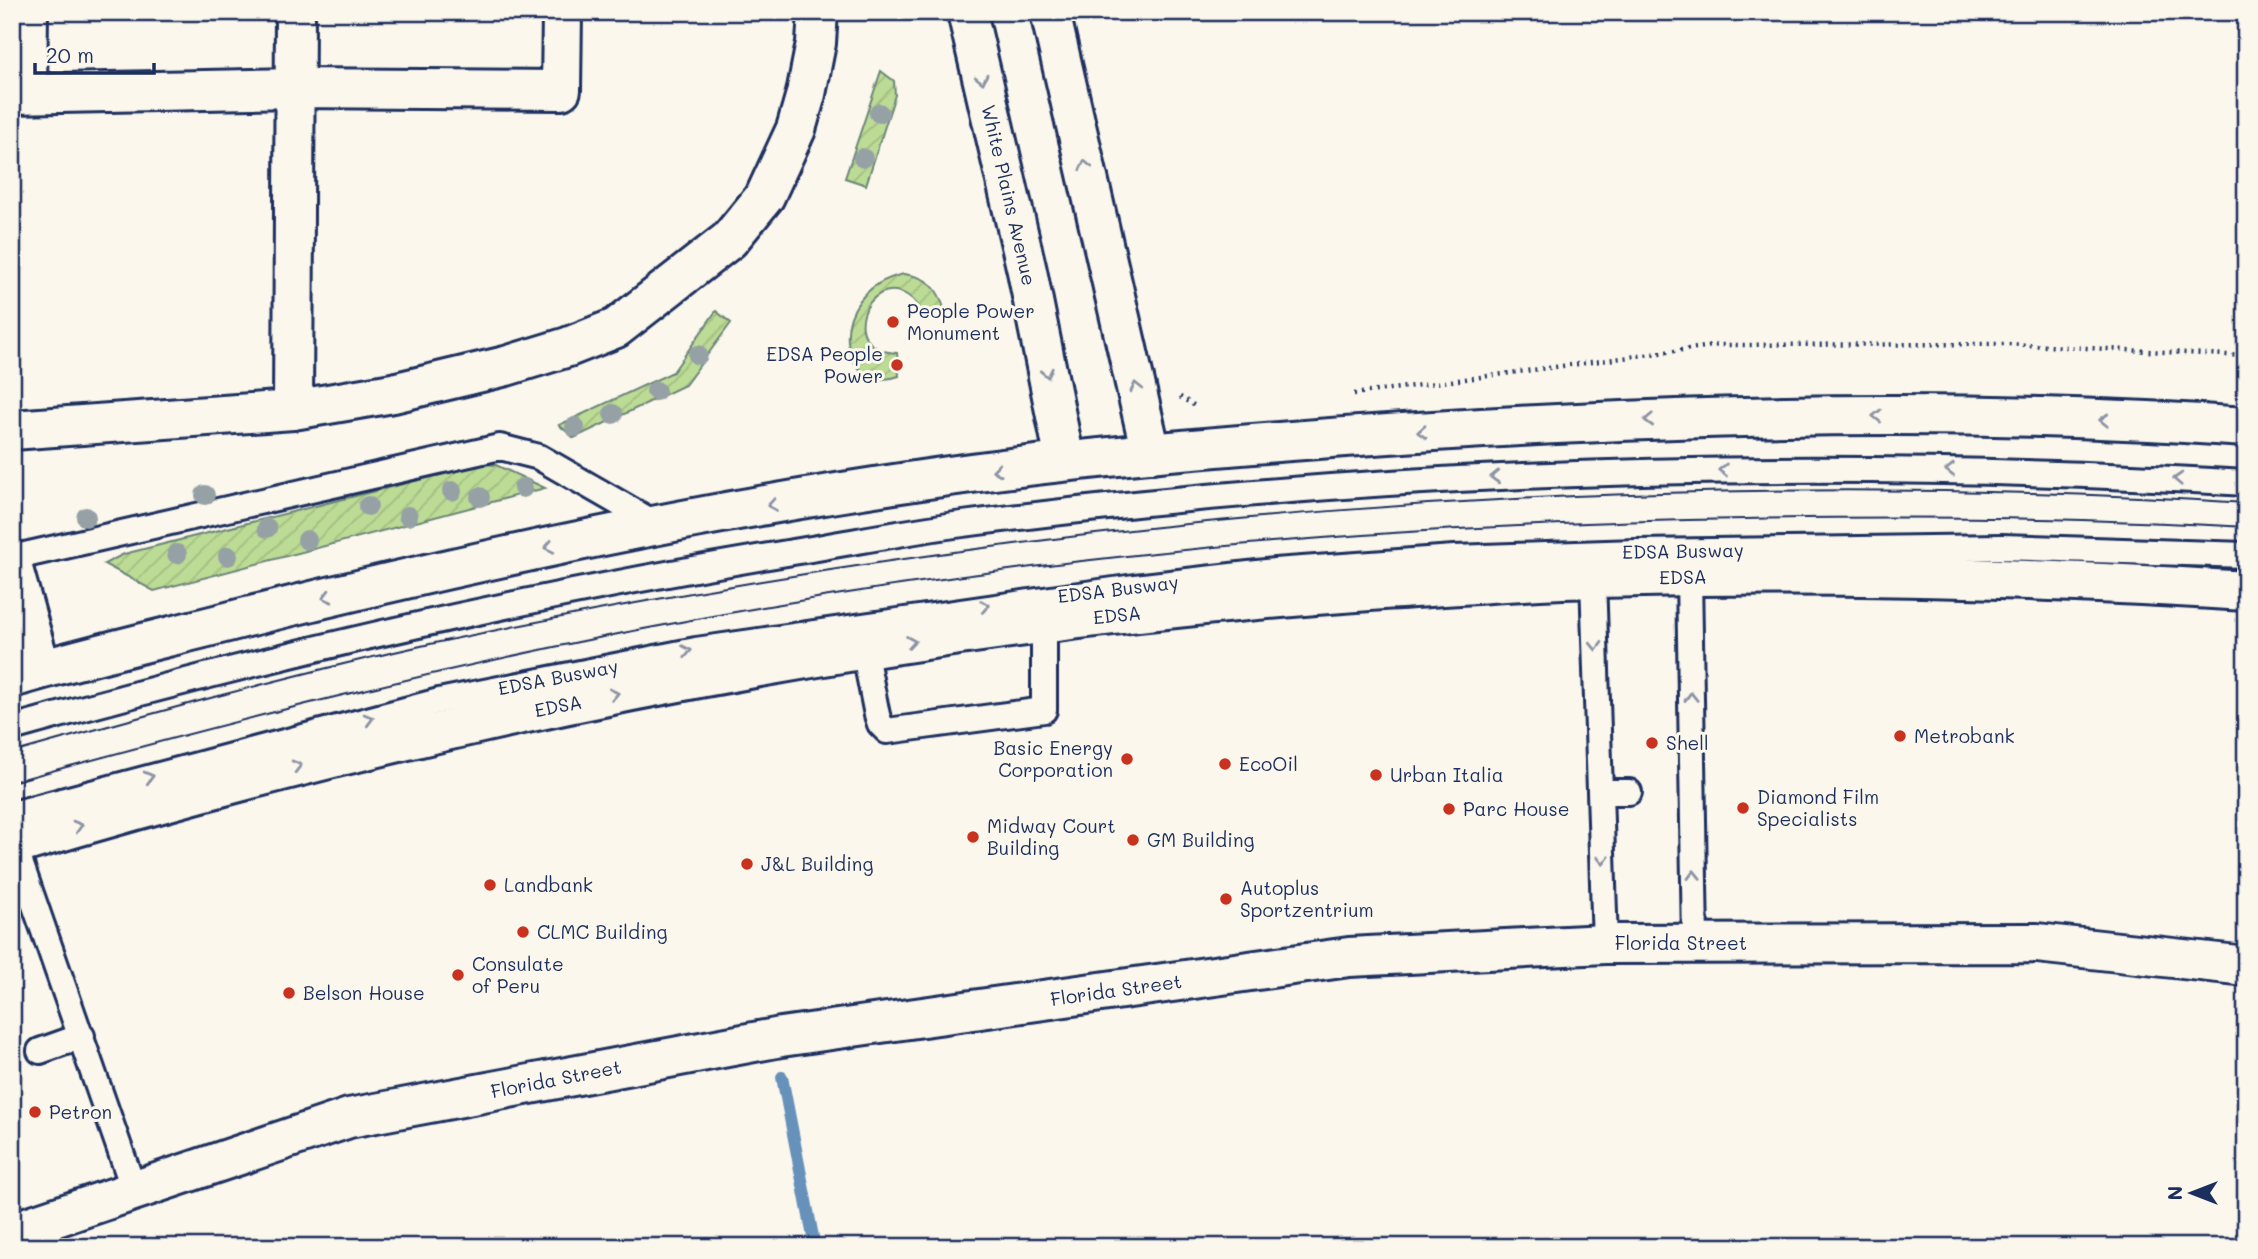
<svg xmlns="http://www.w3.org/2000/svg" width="2258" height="1259" viewBox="0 0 2258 1259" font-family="Mali,sans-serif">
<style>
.garden{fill:url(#garden-furrows);stroke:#6c8579;stroke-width:2}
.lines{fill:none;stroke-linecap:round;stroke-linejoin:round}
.stream{stroke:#6691ba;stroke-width:12}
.lane-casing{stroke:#1b2f5e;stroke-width:30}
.street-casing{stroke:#1b2f5e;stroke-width:44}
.secondary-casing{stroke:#1b2f5e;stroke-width:44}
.highway-casing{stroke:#1b2f5e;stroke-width:44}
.path{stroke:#1b2f5e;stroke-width:4.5;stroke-dasharray:2 5;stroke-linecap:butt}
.lane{stroke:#fbf7ec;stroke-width:24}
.street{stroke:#fbf7ec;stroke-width:38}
.secondary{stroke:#fbf7ec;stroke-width:38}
.highway{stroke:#fbf7ec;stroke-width:38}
.tram{stroke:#1b2f5e;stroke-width:2}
.tree{fill:#96a1a6}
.oneway{stroke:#8b93a5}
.poi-dot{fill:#c8321e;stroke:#fbf7ec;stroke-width:2.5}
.labels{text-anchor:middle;stroke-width:6;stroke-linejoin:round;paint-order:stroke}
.street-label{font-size:19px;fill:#1b2f5e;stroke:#fbf7ec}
.poi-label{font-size:19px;fill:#1b2f5e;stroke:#fbf7ec;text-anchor:start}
</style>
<defs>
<pattern id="garden-furrows" width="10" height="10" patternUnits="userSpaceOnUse" patternTransform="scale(1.75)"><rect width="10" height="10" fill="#bcdb94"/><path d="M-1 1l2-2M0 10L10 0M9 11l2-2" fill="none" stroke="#a1bc82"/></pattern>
</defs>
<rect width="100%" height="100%" fill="#fbf7ec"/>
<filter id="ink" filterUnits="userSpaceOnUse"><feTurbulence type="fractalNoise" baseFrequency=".0143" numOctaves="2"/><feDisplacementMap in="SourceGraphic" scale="14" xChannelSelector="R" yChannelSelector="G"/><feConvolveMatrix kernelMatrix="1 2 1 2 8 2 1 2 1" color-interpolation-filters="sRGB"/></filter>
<g filter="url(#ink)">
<!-- garden -->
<path class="garden" d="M881 71 894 81 895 95 866 185 845 178Z
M904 274C928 277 938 287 945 311L923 316C920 306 915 300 907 295 867 272 836 350 897 353L899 376C839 398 821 292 904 274Z
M716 311 731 323 685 385 574 438 559 425 673 372Z
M483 464 496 465 545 488 154 591 104 564 124 554Z"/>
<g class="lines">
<!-- stream -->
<path class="stream" d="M782 1077 815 1247"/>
<defs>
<path id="lane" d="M12 558 500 447 539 457 659 526
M1689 576 1695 943
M1593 578 1605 944
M864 649 877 715 880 724 887 731 1044 710V623
M12 728C268 656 525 596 787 553 843 544 898 533 955 525 1383 469 1815 457 2246 483
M1601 792H1629
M12 814 439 701 696 650 1135 587 1275 571 1454 558 1636 552 2002 547 2246 555
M14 845 134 1190
M40 1051 82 1036"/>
<path id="street" d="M27 92 28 12
M12 94 294 88 561 90 562 12
M293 410 295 12
M12 430 293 410 393 393 506 366 568 347 616 328 729 240 765 196 796 129 806 94 816 43 818 12
M12 565 41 669
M12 1232 349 1118 781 1037 1349 957 1605 944 2037 943 2246 966"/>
<path id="secondary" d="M967 12 1027 271 1065 461
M1050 12 1151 453"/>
<path id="highway" d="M12 678C88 655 166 638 243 618 467 562 693 513 921 480 1086 456 1252 443 1418 432 1693 414 1970 407 2246 427
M12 846C458 712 918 622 1383 590 1455 586 1527 579 1599 578 1814 572 2030 577 2246 591"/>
</defs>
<!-- lane casing -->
<use href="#lane" class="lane-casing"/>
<!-- street casing -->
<use href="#street" class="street-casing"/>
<!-- secondary casing -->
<use href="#secondary" class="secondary-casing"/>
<!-- highway casing -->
<use href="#highway" class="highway-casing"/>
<!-- path -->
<path class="path" d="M1354 394 1719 345 2008 344 2246 356
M1180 397 1197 407"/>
<!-- lane -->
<use href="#lane" class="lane"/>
<!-- street -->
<use href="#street" class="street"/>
<!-- secondary -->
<use href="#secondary" class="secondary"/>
<!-- highway -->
<use href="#highway" class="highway"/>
<!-- tram -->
<path class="tram" d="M12 753C150 714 289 675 430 644 1025 516 1638 464 2246 503
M12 782C235 720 458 663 686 621 1035 555 1391 524 1746 519 1913 516 2080 517 2246 527"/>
</g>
<!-- trees -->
<g class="tree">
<circle cx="879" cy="113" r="10"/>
<circle cx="863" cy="158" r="10"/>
<circle cx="698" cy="355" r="10"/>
<circle cx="656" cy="391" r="10"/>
<circle cx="613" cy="414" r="10"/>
<circle cx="575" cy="427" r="10"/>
<circle cx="523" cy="488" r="10"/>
<circle cx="452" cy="491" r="10"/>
<circle cx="205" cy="495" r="10"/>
<circle cx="480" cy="497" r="10"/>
<circle cx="368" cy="506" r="10"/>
<circle cx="408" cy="516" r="10"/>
<circle cx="86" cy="517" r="10"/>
<circle cx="267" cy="528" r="10"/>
<circle cx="307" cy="540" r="10"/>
<circle cx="177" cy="554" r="10"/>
<circle cx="228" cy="556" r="10"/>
</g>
<!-- one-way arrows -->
<defs><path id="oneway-chevron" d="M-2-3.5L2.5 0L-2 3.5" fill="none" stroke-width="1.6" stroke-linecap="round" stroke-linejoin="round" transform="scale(1.75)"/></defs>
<g class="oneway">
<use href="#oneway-chevron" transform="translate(982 79) rotate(77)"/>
<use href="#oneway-chevron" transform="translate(1085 165) rotate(-103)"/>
<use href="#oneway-chevron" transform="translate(1047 373) rotate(78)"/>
<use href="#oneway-chevron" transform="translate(1136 387) rotate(-103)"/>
<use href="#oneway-chevron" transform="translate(1877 416) rotate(180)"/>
<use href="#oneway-chevron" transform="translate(1649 420) rotate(178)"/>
<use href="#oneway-chevron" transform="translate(2104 420) rotate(-178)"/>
<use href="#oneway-chevron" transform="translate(1422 432) rotate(176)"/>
<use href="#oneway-chevron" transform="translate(997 470) rotate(173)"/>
<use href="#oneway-chevron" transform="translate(1723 470) rotate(180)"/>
<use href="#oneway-chevron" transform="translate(1950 470) rotate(180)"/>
<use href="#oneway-chevron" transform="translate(1495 477) rotate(178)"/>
<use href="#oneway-chevron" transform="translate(2178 479) rotate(-177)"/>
<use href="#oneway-chevron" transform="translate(772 505) rotate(171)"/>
<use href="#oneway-chevron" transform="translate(549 547) rotate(168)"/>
<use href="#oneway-chevron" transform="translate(327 597) rotate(166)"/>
<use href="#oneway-chevron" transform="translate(985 606) rotate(-7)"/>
<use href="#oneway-chevron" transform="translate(911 642) rotate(-9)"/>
<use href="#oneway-chevron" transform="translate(1596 646) rotate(88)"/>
<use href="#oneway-chevron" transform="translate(687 651) rotate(-11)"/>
<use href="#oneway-chevron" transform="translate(614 694) rotate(-11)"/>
<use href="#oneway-chevron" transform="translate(1691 697) rotate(-91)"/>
<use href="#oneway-chevron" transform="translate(369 719) rotate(-15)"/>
<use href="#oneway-chevron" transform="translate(297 766) rotate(-14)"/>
<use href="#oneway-chevron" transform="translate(149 777) rotate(-15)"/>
<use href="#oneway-chevron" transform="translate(78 826) rotate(-17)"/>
<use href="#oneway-chevron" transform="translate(1603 860) rotate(89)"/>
<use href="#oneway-chevron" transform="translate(1694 875) rotate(-91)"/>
</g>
</g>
<!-- markers -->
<g class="poi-dot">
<circle cx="893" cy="322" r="7"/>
<circle cx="897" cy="365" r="7"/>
<circle cx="1900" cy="736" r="7"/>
<circle cx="1652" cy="743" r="7"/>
<circle cx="1127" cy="759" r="7"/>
<circle cx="1225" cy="764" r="7"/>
<circle cx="1376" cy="775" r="7"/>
<circle cx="1743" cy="808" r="7"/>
<circle cx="1449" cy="809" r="7"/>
<circle cx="973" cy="837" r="7"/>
<circle cx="1133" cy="840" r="7"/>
<circle cx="747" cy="864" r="7"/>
<circle cx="490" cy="885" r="7"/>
<circle cx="1226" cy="899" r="7"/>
<circle cx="523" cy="932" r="7"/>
<circle cx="458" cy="975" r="7"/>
<circle cx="289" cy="993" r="7"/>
<circle cx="35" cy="1112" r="7"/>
</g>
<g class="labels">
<!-- street labels -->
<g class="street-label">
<text transform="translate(1009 195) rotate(77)" y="7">White Plains Avenue</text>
<text transform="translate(1683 551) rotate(-1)" y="7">EDSA Busway</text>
<text transform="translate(1683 577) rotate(-1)" y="7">EDSA</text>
<text transform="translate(1118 589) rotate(-7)" y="7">EDSA Busway</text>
<text transform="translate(1117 615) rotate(-6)" y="7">EDSA</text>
<text transform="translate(558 677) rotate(-11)" y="7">EDSA Busway</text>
<text transform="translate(558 706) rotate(-11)" y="7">EDSA</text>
<text x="1681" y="950">Florida Street</text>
<text transform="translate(1116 990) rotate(-8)" y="7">Florida Street</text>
<text transform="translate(556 1079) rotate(-11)" y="7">Florida Street</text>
</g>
<!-- poi labels -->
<g class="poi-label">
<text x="907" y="318">People Power<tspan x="907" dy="22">Monument</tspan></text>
<text x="883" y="361" text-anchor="end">EDSA People<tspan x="883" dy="22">Power</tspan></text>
<text x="1914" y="743">Metrobank</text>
<text x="1666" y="750">Shell</text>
<text x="1113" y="755" text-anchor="end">Basic Energy<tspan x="1113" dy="22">Corporation</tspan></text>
<text x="1239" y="771">EcoOil</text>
<text x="1390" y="782">Urban Italia</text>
<text x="1757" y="804">Diamond Film<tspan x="1757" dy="22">Specialists</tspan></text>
<text x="1463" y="816">Parc House</text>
<text x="987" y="833">Midway Court<tspan x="987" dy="22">Building</tspan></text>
<text x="1147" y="847">GM Building</text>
<text x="761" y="871">J&amp;L Building</text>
<text x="504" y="892">Landbank</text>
<text x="1240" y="895">Autoplus<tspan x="1240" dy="22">Sportzentrium</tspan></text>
<text x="537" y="939">CLMC Building</text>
<text x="472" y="971">Consulate<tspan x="472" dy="22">of Peru</tspan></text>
<text x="303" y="1000">Belson House</text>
<text x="49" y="1119">Petron</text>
</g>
</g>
<!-- margin -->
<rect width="2258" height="1259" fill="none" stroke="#fbf7ec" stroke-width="42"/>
<rect x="21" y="21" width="2216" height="1217" fill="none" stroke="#1b2f5e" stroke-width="2.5" filter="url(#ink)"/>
<!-- north arrow -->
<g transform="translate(2192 1193) rotate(270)" stroke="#fbf7ec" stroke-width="5" paint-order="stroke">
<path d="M0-5L12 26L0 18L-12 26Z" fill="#1b2f5e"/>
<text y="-10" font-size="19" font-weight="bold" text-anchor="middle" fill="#1b2f5e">N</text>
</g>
<!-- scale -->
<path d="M35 63v10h119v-10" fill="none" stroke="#1b2f5e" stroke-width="3.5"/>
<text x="46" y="63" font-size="21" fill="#1b2f5e" stroke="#fbf7ec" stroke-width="5" paint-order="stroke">20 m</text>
</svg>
